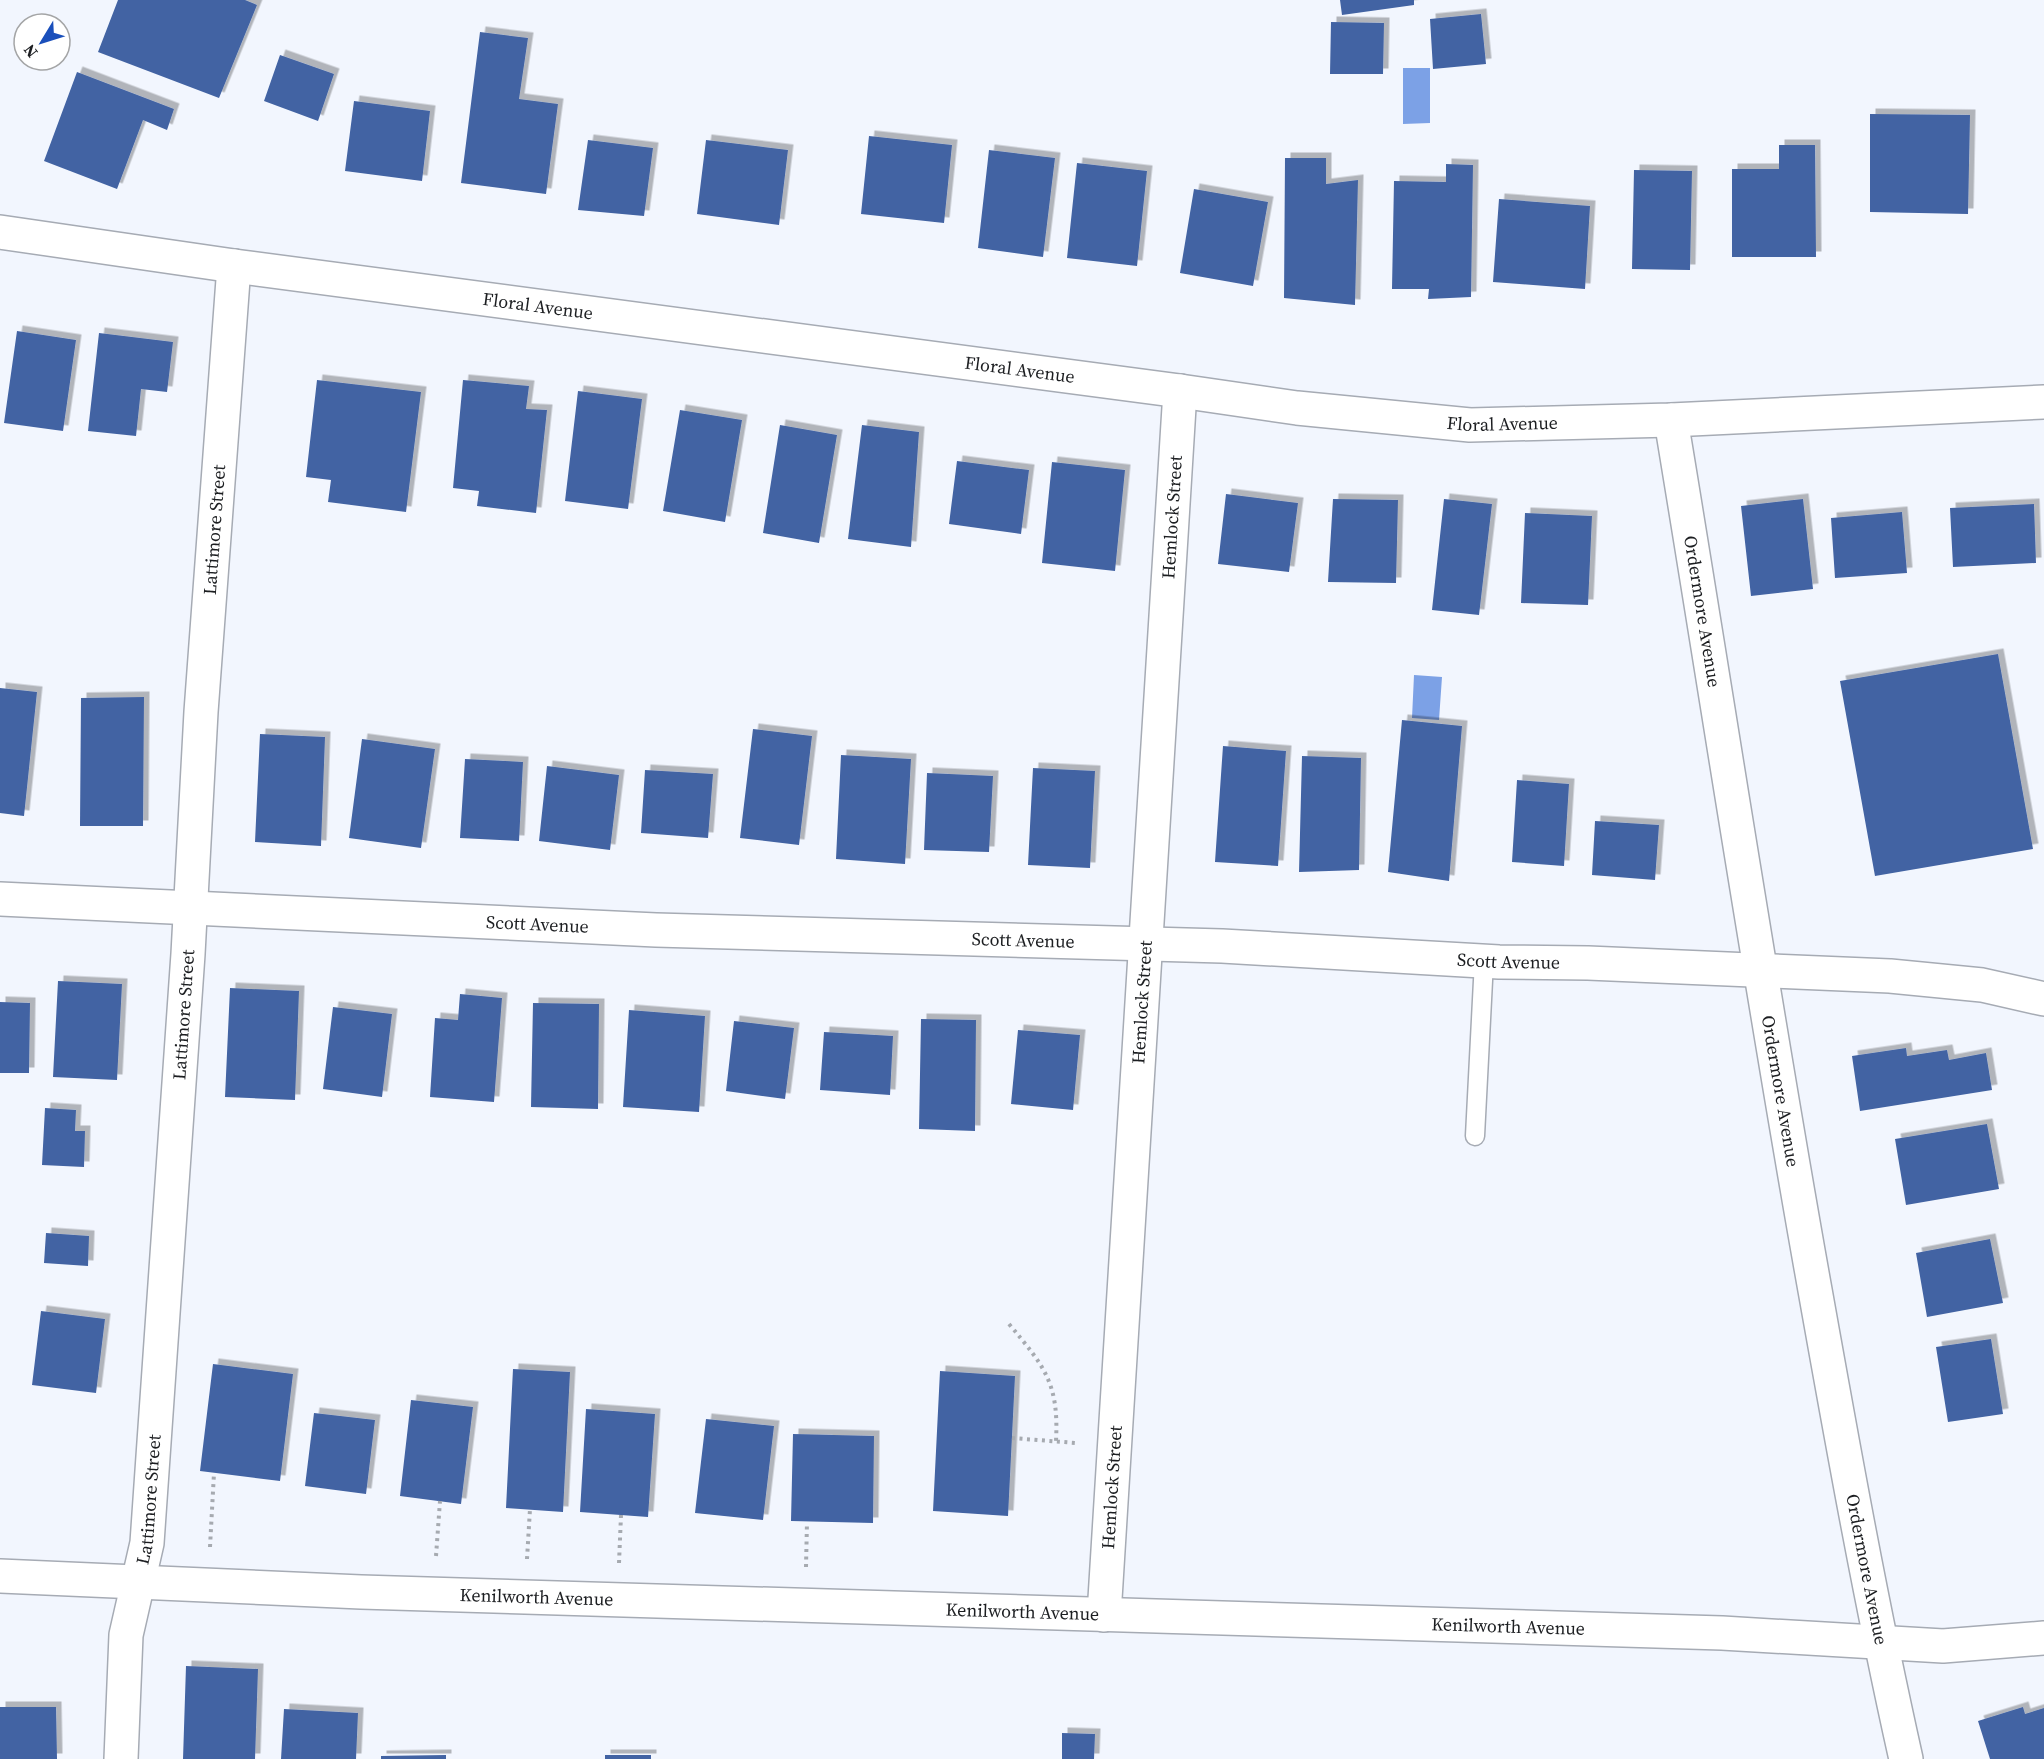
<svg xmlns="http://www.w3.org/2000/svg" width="2044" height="1759" viewBox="0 0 2044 1759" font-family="'Source Serif 4',serif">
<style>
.water{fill:#7ca1e6}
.building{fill:#4263a3;filter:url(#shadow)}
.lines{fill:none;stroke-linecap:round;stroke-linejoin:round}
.lane-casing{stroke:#a6abb4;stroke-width:21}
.street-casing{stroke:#a6abb4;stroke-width:36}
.secondary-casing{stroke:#a6abb4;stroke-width:36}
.path{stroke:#a6aab0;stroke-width:4;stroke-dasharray:3 4.5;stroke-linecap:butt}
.lane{stroke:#fff;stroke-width:18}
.street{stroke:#fff;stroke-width:33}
.secondary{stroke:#fff;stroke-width:33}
.labels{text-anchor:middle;stroke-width:6;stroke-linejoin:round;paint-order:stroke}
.street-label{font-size:18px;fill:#1c1e21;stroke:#fff}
</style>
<defs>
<filter id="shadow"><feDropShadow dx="5.5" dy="-5.5" stdDeviation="0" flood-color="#0004"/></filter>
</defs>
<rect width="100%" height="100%" fill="#f2f6fe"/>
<!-- water -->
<path class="water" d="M1403 68H1430V123L1403 124Z
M1414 675 1442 677 1439 720 1412 718Z"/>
<!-- building -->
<path class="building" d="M118 0H245L257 5 219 98 98 52Z
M1340 0H1414V5L1342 15Z
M1481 14 1486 64 1433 69 1430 19Z
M1331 22 1384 23 1383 74H1330Z
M480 32 528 38 519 99 558 104 546 194 461 183Z
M280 55 334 74 318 121 264 101Z
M77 72 174 109 167 130 143 120 117 189 44 161Z
M354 101 430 111 422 181 345 171Z
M1870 114 1970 115 1968 214 1870 212Z
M869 136 952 145 944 223 861 214Z
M588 140 653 148 644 216 578 210Z
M706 140 788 150 779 225 697 214Z
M1779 145H1815L1816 257H1732V169H1779Z
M989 150 1055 158 1043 257 978 248Z
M1285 158H1326V184L1358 180 1355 305 1284 298Z
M1077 163 1147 171 1137 266 1067 258Z
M1446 164 1473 165 1471 297 1428 299 1429 289H1392L1394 181 1446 182Z
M1634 170 1692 171 1690 270 1632 269Z
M1194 189 1268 202 1253 286 1180 273Z
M1499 199 1590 206 1585 289 1493 282Z
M17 331 76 340 63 431 4 423Z
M99 333 173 342 167 392 141 389 136 436 88 431Z
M317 380 421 392 406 512 328 502 331 480 306 477Z
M463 380 529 386 526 409 547 410 536 513 477 506 479 491 453 488Z
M578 391 642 399 628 509 565 501Z
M680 410 742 420 725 522 663 511Z
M780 425 837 435 819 543 763 533Z
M862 425 919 432 911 547 848 539Z
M957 461 1029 470 1021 534 949 524Z
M1052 462 1125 470 1115 571 1042 563Z
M1226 494 1298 503 1289 572 1218 564Z
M1333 499 1398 500 1396 583 1328 582Z
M1444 499 1492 504 1479 615 1432 610Z
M1803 499 1813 589 1751 596 1741 506Z
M2034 504 2036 563 1953 567 1950 508Z
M1902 512 1907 573 1835 578 1831 518Z
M1525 513 1592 516 1588 605 1521 603Z
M1998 654 2033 849 1875 876 1840 681Z
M0 688 37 692 24 816 0 813Z
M144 697 143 826H80L81 698Z
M1402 720 1462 726 1449 881 1388 872Z
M753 729 812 736 799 845 740 838Z
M260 734 325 737 321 846 255 842Z
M362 739 435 749 421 848 349 838Z
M1223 746 1286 751 1278 866 1215 862Z
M841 755 911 759 905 864 836 859Z
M1302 756 1361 758 1359 870 1299 872Z
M465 759 523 762 519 841 460 838Z
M547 766 619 775 610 850 539 841Z
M1033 768 1095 771 1090 868 1028 865Z
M645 770 713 774 708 838 641 833Z
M927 773 993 776 989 852 924 850Z
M1517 780 1569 784 1564 866 1512 862Z
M1595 821 1659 825 1655 880 1592 875Z
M58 981 122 984 117 1080 53 1077Z
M230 988 299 991 295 1100 225 1097Z
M460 994 502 998 494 1102 430 1097 435 1018 458 1020Z
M0 1002 30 1003 29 1073H0Z
M533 1003 599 1004 598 1109 531 1107Z
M333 1007 392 1014 382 1097 323 1089Z
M629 1010 705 1016 699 1112 623 1107Z
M921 1019 976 1020 975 1131 919 1129Z
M734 1021 794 1028 785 1099 726 1091Z
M1018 1030 1080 1035 1073 1110 1011 1104Z
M824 1032 893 1036 890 1095 820 1090Z
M1906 1048 1907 1056 1947 1050 1949 1060 1986 1053 1992 1090 1860 1111 1852 1056Z
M45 1108 76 1110 75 1131H85L84 1167 42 1165Z
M1987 1124 1999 1189 1906 1205 1895 1139Z
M46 1233 89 1236 88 1266 44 1263Z
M1990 1239 2003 1303 1927 1317 1916 1253Z
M41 1311 105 1319 96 1393 32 1385Z
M1991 1339 2003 1414 1948 1422 1936 1347Z
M213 1364 293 1374 280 1481 200 1471Z
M513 1369 570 1372 563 1512 506 1508Z
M940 1371 1015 1376 1008 1516 933 1511Z
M411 1400 473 1407 461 1504 400 1496Z
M586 1409 655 1414 648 1517 580 1512Z
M314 1413 375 1420 366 1494 305 1486Z
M706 1419 774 1426 763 1520 695 1513Z
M793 1434 874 1436 873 1523 791 1521Z
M186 1666 258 1669 255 1759H183Z
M0 1707H56L57 1759H0Z
M2023 1707 2025 1714 2044 1708V1759H1990L1978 1721Z
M284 1709 358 1713 356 1759H281Z
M1062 1733 1095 1734 1094 1759H1062Z
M446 1755V1759H381V1756Z
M605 1755H651V1759H605Z"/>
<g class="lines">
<defs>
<path id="lane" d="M1475 1136 1484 961"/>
<g id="street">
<path id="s1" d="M0 232 234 266 1180 391 1297 408 1470 425 1671 420 2044 402"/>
<path id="s2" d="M1671 420C1719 710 1763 1001 1815 1290 1843 1447 1871 1603 1906 1759"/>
<path id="s3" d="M1104 1615 1180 391"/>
<path id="s4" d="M121 1759 126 1635 147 1543 188 954 201 712 234 266"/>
</g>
<g id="secondary">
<path id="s5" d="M0 899 656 930 1222 946 1499 962 1588 963 1890 976 1982 985 2044 999"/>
<path id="s6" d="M0 1576 361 1592 1722 1633 1943 1646 2044 1638"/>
</g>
</defs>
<!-- lane casing -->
<use href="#lane" class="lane-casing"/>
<!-- street casing -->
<use href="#street" class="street-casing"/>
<!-- secondary casing -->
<use href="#secondary" class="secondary-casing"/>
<!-- path -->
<path class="path" d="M1009 1324C1045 1367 1059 1384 1056 1441
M1012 1438 1076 1443
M210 1547 214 1473
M436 1556 440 1501
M527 1559 530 1509
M619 1563 621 1515
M806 1567 807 1522"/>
<!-- lane -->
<use href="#lane" class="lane"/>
<!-- street -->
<use href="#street" class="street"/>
<!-- secondary -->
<use href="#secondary" class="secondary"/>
</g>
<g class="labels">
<!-- street labels -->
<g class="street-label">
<text dy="6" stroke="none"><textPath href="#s1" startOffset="543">Floral Avenue</textPath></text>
<text dy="6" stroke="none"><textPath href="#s1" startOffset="1029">Floral Avenue</textPath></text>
<text dy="6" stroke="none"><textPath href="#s1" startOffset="1515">Floral Avenue</textPath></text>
<text dy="6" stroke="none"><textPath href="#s3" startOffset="1100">Hemlock Street</textPath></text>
<text dy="6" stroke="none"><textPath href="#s4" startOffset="1234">Lattimore Street</textPath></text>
<text dy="6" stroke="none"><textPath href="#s2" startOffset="194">Ordermore Avenue</textPath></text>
<text dy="6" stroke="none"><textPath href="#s5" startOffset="538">Scott Avenue</textPath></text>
<text dy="6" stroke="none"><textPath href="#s5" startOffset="1024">Scott Avenue</textPath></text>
<text dy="6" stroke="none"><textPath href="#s5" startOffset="1510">Scott Avenue</textPath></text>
<text dy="6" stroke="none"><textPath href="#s3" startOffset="614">Hemlock Street</textPath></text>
<text dy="6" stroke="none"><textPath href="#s4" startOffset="748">Lattimore Street</textPath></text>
<text dy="6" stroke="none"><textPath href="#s2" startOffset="680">Ordermore Avenue</textPath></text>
<text dy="6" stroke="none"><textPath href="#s3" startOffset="128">Hemlock Street</textPath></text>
<text dy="6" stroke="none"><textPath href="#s4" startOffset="262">Lattimore Street</textPath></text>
<text dy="6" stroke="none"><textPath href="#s2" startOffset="1166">Ordermore Avenue</textPath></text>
<text dy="6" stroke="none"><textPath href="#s6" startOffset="537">Kenilworth Avenue</textPath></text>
<text dy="6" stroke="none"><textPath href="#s6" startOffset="1023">Kenilworth Avenue</textPath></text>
<text dy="6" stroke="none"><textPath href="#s6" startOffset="1509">Kenilworth Avenue</textPath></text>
</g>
</g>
<!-- north arrow -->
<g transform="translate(42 42) rotate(232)"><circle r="28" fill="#ffffff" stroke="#a4a5a6" stroke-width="1.5"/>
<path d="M0-4.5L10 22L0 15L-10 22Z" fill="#1a4fbb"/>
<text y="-9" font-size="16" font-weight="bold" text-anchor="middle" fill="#1c1e21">N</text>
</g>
</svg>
